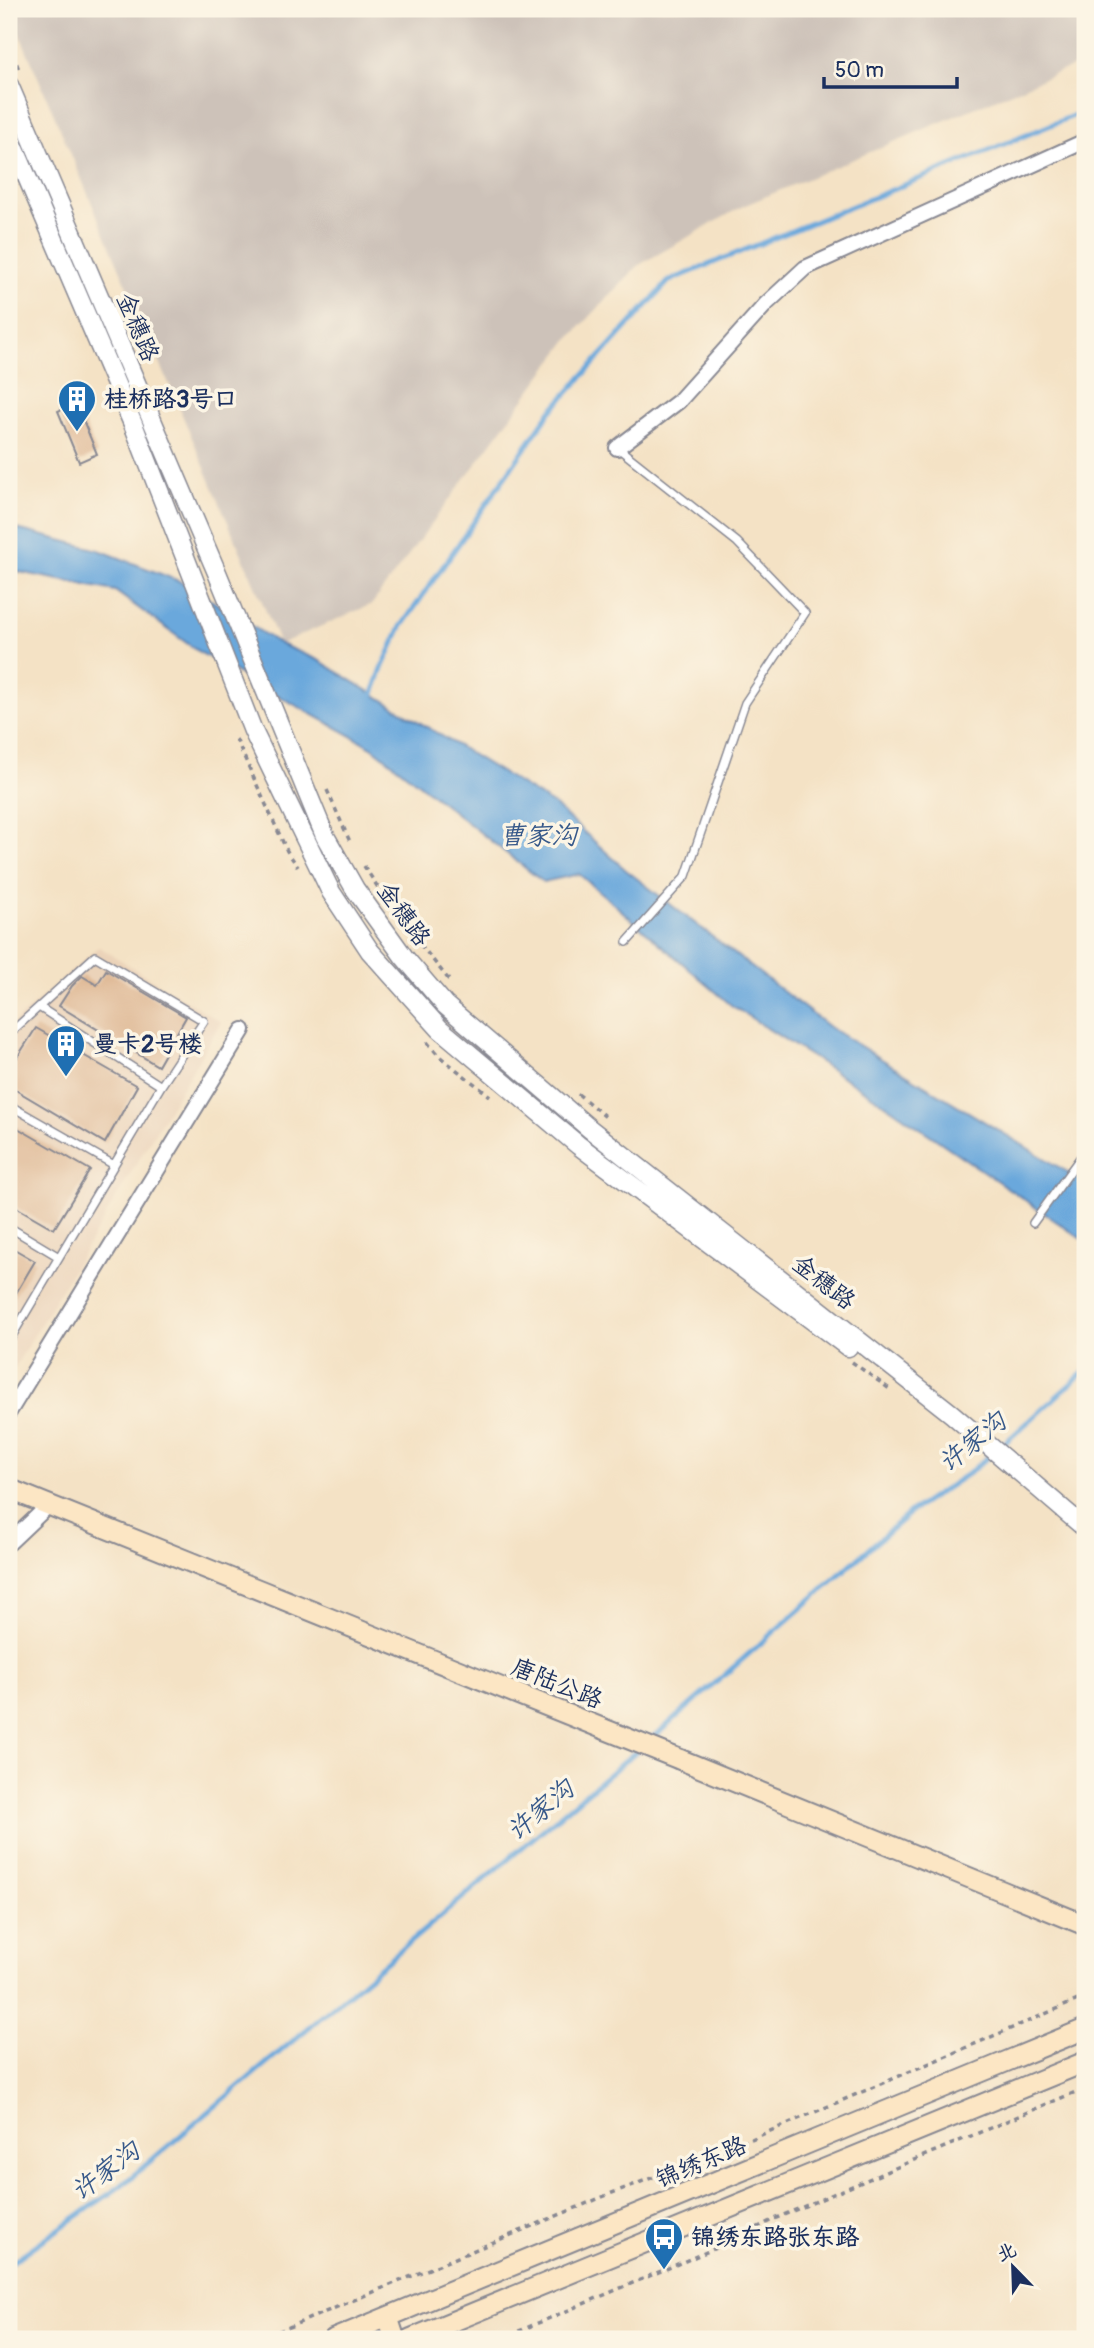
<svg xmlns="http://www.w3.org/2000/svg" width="1094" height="2348" viewBox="0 0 1094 2348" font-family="Pangolin,'LXGW WenKai TC',sans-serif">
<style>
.built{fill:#ebd3b9}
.industrial{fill:#cdc2b9}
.water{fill:#6aa8dc;stroke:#426c9d;stroke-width:2}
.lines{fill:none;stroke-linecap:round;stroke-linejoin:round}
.stream{stroke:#6aa8dc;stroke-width:5}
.building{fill:#e0bb99}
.service-casing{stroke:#888892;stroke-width:10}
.minor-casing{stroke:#888892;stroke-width:18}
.tertiary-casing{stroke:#888892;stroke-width:21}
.secondary-casing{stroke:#888892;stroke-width:23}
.path{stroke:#888892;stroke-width:3.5;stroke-dasharray:5 5;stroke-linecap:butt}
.service{stroke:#fff;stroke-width:7}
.minor{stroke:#fff;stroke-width:14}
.tertiary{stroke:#fff;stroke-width:18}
.secondary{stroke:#fce6c4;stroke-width:19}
.secondary-bridge-casing{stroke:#888892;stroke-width:23;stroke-linecap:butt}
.secondary-bridge{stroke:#fce6c4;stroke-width:19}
.labels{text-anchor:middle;stroke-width:7;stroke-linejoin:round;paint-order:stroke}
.street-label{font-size:24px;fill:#1b2f5e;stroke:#fcf5e5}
.poi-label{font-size:24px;font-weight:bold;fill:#1b2f5e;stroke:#fcf5e5;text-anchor:start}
.water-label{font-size:26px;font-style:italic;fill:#37598a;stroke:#fcf5e5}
</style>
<rect width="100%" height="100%" fill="#fcf5e5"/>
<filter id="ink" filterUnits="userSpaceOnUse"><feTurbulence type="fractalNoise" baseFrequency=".0143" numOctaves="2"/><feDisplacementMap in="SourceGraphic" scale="14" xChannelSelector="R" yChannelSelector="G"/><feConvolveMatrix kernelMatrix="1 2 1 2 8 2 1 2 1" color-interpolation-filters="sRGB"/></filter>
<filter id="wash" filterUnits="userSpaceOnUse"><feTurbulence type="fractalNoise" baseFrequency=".00686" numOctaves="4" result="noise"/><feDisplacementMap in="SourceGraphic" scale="28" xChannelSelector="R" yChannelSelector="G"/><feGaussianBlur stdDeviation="1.57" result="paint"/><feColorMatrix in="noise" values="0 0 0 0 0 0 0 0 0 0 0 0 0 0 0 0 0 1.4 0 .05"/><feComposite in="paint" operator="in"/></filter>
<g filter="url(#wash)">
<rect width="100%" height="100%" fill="#f4e2c5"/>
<!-- built -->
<path class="built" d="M99 947 221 1022 9 1377V1027Z"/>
<!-- industrial -->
<path class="industrial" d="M9 9H1085V61L743 206 639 265 567 341 372 604 280 644Z"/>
<!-- water -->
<path class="water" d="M9 527 99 550 184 583 280 644 318 660 554 805 626 870 829 1027 1085 1183V1241L882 1102 731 1005 579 874 543 882 372 747 199 652 115 591 9 570Z"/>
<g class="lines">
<!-- stream -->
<path class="stream" d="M371 699 383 666 401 627 550 412 669 281 1085 111
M999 1448 1085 1371
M648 1742 912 1511 969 1473 991 1454
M9 2264 122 2185 640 1748"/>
</g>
<g id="blocks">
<!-- building -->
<path class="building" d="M76 403 97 454 79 462 58 411Z
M106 970 186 1017 158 1066 59 1006 72 986 82 976 97 985Z
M36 1028 137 1086 105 1143 9 1086V1070Z
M9 1123 90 1170 54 1229 9 1203Z
M9 1246 35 1261 9 1305Z"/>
</g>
</g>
<g filter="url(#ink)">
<use href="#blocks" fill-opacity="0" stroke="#888892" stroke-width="2"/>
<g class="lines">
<defs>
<path id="service" d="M618 448 737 542 805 613 745 703 686 876 627 942
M39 1007 161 1086
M9 1034 95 956 204 1021 161 1086 9 1341
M9 1105 114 1165
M1033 1223 1085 1151
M9 1227 59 1257"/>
<path id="minor" d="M617 448 679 401 766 304 805 268 1085 141
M9 1412 243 1030
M9 1543 49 1505"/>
<path id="tertiary" d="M9 85 218 575 325 836 355 889 404 957 445 1005 590 1129 952 1414 1085 1528
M9 135 133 424 253 731 331 892 370 951 440 1029 578 1145 848 1347"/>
<path id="secondary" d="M9 1489 604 1729
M679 1759 1085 1925
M388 2318 395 2339
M334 2339 1085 2029
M410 2339 1085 2062"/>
</defs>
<!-- service casing -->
<use href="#service" class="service-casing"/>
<!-- minor casing -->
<use href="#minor" class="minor-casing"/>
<!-- tertiary casing -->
<use href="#tertiary" class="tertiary-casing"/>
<!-- secondary casing -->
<use href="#secondary" class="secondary-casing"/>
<!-- path -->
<path class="path" d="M9 45 20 72
M236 739 287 851 298 867
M327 790 351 844
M364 866 381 892
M408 929 449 980
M427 1042 439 1056 490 1096
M578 1094 607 1118
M852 1362 891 1390
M260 2339 612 2193 728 2149 1085 1997
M500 2339 730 2242 774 2219 1085 2088"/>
<!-- service -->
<use href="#service" class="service"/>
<!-- minor -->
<use href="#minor" class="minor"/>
<!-- tertiary -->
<use href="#tertiary" class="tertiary"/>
<!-- secondary -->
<use href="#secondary" class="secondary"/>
<defs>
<path id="secondary-bridge" d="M604 1729 679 1759"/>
</defs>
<!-- secondary-bridge casing -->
<use href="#secondary-bridge" class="secondary-bridge-casing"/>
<!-- secondary-bridge -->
<use href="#secondary-bridge" class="secondary-bridge"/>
</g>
</g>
<!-- icons -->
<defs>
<symbol id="building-pin" viewBox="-11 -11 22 30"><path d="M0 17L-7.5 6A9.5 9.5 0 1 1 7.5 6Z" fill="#1f6fb2" stroke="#fcf5e5"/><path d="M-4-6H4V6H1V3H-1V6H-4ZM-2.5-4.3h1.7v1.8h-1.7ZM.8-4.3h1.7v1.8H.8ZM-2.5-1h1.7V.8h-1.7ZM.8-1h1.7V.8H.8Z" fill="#fff"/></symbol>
<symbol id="bus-pin" viewBox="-11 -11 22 30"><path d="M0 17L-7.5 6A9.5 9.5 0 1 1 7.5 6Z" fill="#1f6fb2" stroke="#fcf5e5"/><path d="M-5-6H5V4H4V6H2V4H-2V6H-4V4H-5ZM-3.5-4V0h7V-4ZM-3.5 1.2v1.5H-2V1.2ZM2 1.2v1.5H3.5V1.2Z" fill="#fff"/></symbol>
</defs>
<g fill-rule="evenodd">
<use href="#building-pin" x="55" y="377" width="44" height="60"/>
<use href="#building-pin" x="44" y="1022" width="44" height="60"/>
<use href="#bus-pin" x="642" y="2215" width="44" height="60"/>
</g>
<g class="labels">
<!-- street labels -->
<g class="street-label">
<text transform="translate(138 327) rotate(67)" y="8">金穗路</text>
<text transform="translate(404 914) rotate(54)" y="8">金穗路</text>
<text transform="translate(824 1282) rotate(38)" y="8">金穗路</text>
<text transform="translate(557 1683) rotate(22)" y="8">唐陆公路</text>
<text transform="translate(701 2162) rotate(-23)" y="8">锦绣东路</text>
</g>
<!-- poi labels -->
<g class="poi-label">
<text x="104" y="407">桂桥路3号口</text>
<text x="93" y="1052">曼卡2号楼</text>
<text x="691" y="2245">锦绣东路张东路</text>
</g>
<!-- water labels -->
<g class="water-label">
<text x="538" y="844">曹家沟</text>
<text transform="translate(972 1442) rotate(-39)" y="9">许家沟</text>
<text transform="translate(540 1810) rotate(-40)" y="9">许家沟</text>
<text transform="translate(105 2171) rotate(-37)" y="9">许家沟</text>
</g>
</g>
<!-- margin -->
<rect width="1094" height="2348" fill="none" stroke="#fcf5e5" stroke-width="35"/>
<!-- north arrow -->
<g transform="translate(1013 2267) rotate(337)" stroke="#fcf5e5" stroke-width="5" paint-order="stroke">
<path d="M0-5L12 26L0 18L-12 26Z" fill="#1b2f5e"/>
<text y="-10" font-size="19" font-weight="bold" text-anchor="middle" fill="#1b2f5e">北</text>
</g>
<!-- scale -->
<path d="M824 77v10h133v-10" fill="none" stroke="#1b2f5e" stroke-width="3.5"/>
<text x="835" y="77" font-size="21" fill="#1b2f5e" stroke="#fcf5e5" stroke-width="5" paint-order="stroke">50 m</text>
</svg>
